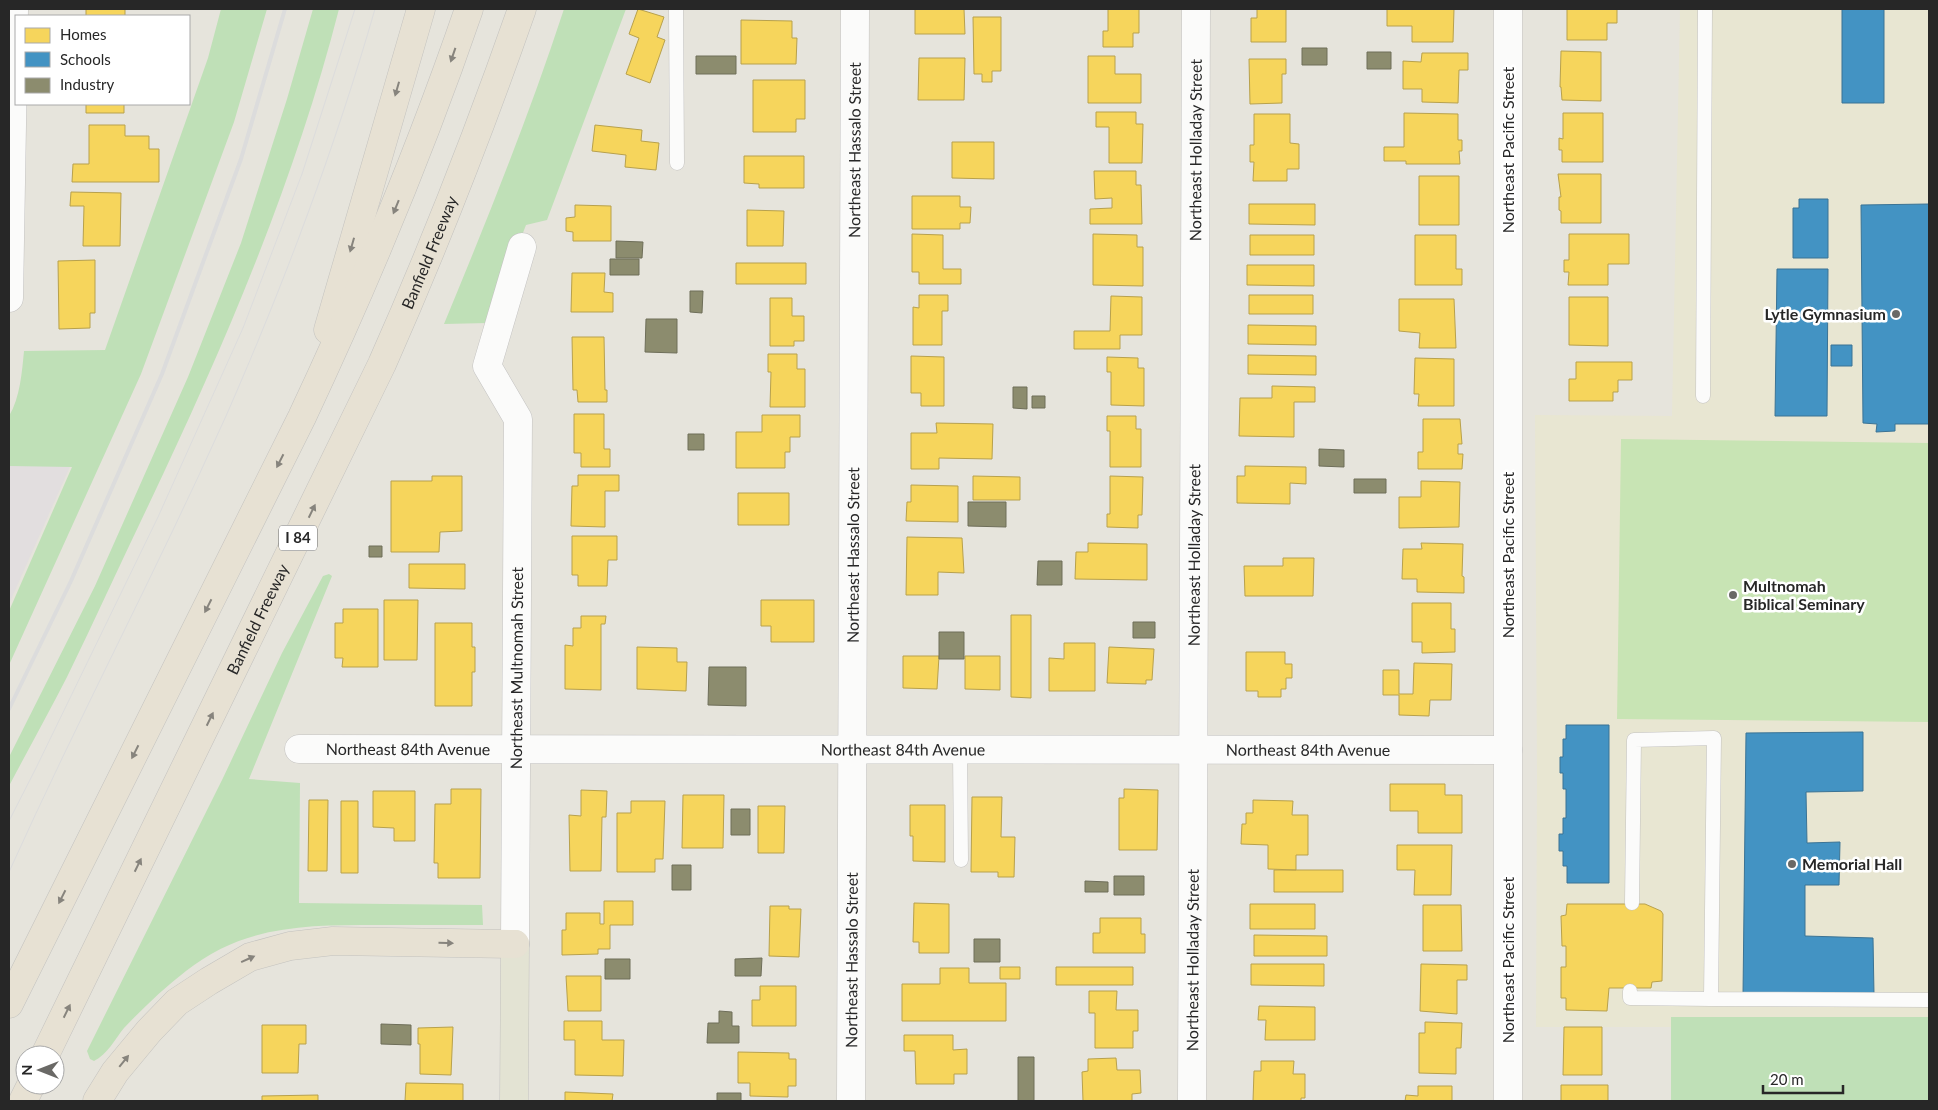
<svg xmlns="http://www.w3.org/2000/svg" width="1938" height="1110" viewBox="0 0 1938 1110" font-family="Lato,sans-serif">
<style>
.industrial{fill:#e2dedf}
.education{fill:#e8e6d2}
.green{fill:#bfe0b7}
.pitch{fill:#c8e4b4}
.homes{fill:#f6d55c;stroke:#b8a14c}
.schools{fill:#4393c3;stroke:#3b7394}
.industry{fill:#8c8c6e;stroke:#6e6e59}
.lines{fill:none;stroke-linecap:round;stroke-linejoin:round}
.service-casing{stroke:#c3c2c1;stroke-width:15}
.minor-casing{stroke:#c3c2c1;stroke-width:29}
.primary-casing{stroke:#c3c2bf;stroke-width:29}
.motorway-casing{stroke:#c3c2bf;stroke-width:29}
.service{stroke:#fbfbfa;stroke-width:14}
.minor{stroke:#fbfbfa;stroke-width:28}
.primary{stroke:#e3e3d3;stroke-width:28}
.motorway{stroke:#e7e1d3;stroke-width:28}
.tram{stroke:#dcdcdc;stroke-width:1}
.rail{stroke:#dcdcdc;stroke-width:4}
.oneway{fill:#87847d}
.poi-dot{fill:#6a6966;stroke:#fff;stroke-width:2}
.labels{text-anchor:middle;stroke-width:5;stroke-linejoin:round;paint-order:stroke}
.shield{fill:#fff;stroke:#686868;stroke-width:1}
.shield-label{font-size:15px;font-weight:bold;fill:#272727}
.street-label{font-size:16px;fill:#272727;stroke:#fff}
.poi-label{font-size:16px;font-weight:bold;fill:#272727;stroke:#fff;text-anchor:start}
</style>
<rect width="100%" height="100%" fill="#e6e4dc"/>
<!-- industrial -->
<path class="industrial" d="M9 460H73L9 604Z"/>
<!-- education -->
<path class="education" d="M1680 9H1929V1017H1671V1027H1536L1537 774 1535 415 1672 416Z"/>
<!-- green -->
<path class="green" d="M221 9H267L234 122 141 374 9 665V611L72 467 9 466V416C20 398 22 372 24 351L105 350 208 58Z
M313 9H339C295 181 225 344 149 504 121 562 95 620 67 677 48 714 28 750 9 786V757L95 586 188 377 241 243 287 99Z
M564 9H626L547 220 526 225 488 323 444 324C487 220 529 116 564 9Z
M329 574 332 576 249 779 300 783 299 903 482 905 483 925C448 925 412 925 377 925 306 925 244 925 186 971 164 988 143 1008 124 1028 115 1039 107 1055 94 1061L90 1059 87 1051 223 778 282 653 323 576Z
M1671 1017H1929V1101H1671Z"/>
<!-- pitch -->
<path class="pitch" d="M1621 439 1929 443V722L1617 719Z"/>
<!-- homes -->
<path class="homes" d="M86 9H125V16H86Z
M638 9 664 17 657 37 665 40 650 83 626 74 639 38 629 34Z
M915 9H964L965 34H915Z
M1108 9H1139V33H1133V47H1103V31H1108Z
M1257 9H1286V42H1251V18H1257Z
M1387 9H1454L1453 42H1412V26H1387Z
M1567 9H1617V23H1607V40H1567Z
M973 17H1001V71H992V82H982V74H974Z
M741 20 792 21V38H797L796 64H741Z
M1561 51 1601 52V101L1562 100 1561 87H1560Z
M1422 53H1468V70H1459L1458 103 1422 102V89H1403V61L1421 62Z
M1088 56H1115V74H1141V103H1088Z
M919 58H965L964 100H918Z
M1249 59H1286V74H1282V103L1250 104Z
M753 80H805V119H796V132H753Z
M86 104H124V113H86Z
M1096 112H1136V124H1143L1142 163H1109V127H1096Z
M1404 113 1458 114V140H1462V151H1459L1460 164H1406V161H1384V147H1404Z
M1563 113H1603V162H1562V150H1559V138L1563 139Z
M1254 114H1290V143L1299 144V169H1287V181H1253L1254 162H1250V145H1254Z
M89 125H125V136H149V149H159V182H72L73 164H89Z
M595 125 642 130 641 141 659 143 656 170 625 167 626 155 592 151Z
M952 142H994V179L952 178Z
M744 156H804V188H759V184L744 183Z
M1094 171H1136V185H1141L1142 224H1090V209L1112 208V198L1095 199Z
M1558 174H1601V223H1561V211L1559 210V197H1561Z
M1419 176H1459V225H1419Z
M71 192 121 193 120 246H83L84 206H70Z
M912 196H960V207H971L970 223H960V229H912Z
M1249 204H1315V225L1249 224Z
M575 205 611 206V241H573V232L566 231V218L575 217Z
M747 210 784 211 783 246H747Z
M912 234 943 235V269H961V284H919V272H912Z
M1093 234 1137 235V247H1143V286L1093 285Z
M1569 234H1629V264H1608V285H1568L1569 272H1564V260H1569Z
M1250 235H1314V255H1250Z
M1415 235H1456V269H1462V285H1415Z
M95 260V313H90V328L59 329 58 261Z
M736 263H806V284H736Z
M1247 265H1314V286L1247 285Z
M572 273H605L604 292 613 293V312H571Z
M919 295H948V311H942V345H913V307L919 308Z
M1249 295H1313V314H1249Z
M1111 296 1142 297V335H1120V349H1074V331H1110Z
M1569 297H1608V346L1569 345Z
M770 298H792V316H804V341H794V346H770Z
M1399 299H1454L1456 348H1419L1420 333 1399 331Z
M1248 325 1316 326V345L1248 344Z
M572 337H604L605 390H607V402H578L577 390H573Z
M768 354H797V369H805V407H770L771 372H768Z
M1248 355 1316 356V375L1248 374Z
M911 356 944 357V406H921V393H911Z
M1107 357 1138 358V368H1144V406L1111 405V372H1107Z
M1415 358 1454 359V406H1418L1419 394H1414Z
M1576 362H1632V380H1618V392H1613V401H1569V379H1576Z
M1272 386 1315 387V402H1294V437L1239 436 1240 398H1272Z
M574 414H604V449H610V467H581V453H574Z
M762 415H800V437H790V452H785V468H736V432H762Z
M1107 416H1136V429H1141V467H1110V431H1107Z
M1423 419H1460L1462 444H1458V454H1463L1462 469H1418V452H1423Z
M936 423 993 424 992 459 939 458V469H911V433H937Z
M1245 466 1306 467V484L1290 483V504L1237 503V476H1245Z
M578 475H619V491H605V527L571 526 572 486H578Z
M432 476H462V531L440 532 439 552H391V481H432Z
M973 476 1020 477V500H973Z
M1110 476 1143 477 1142 515H1138V528L1107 527V514H1110Z
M1421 481 1460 482 1459 527 1399 528V497H1421Z
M911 485 958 486V522L906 521 907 502H911Z
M738 493H789V525H738Z
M572 536H617V560H608L607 586H578V575H572Z
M907 537 962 538 964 573 938 572V595H906Z
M1088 543 1147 544V580L1075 579 1076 552H1088Z
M1421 543 1463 544 1462 576 1464 577V593L1417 592V579H1402L1403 549H1422Z
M1283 558H1314L1313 596H1245L1244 566H1283Z
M409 564H465V589L409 588Z
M384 600H418L417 660H384Z
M761 600H814V642H771V626H761Z
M1412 603H1451V629H1455V652L1422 653V642H1412Z
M343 609H378V667H342L343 658H335V623H343Z
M1011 615H1031V698L1011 697Z
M581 616H606L605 624H601V690L565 689V645L573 646V628H581Z
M435 623H472V647H475V672H472V706H435Z
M1064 643H1095V691H1049V658L1064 659Z
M637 647 677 648V662H687L686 691 637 689Z
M1109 647 1154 649 1152 680H1146V684L1107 683Z
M1246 652H1285V664H1292V678H1286V689H1281V697H1258V691H1246Z
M903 656H939L937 689 903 688Z
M965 656H1000V690L965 689Z
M1414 663 1452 664 1451 700H1430L1429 716 1399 715V695H1383V670H1399V694H1413Z
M1390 784H1445V795H1462V833H1418V811H1390Z
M451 789H481L480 878H438V863H434L435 804H451Z
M1124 789 1158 790 1157 850H1119V798H1124Z
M581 790 607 791 606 817H602L601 871H570L569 815 581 816Z
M373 791H415V841H394V828L373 827Z
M683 795H724L723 848H682Z
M972 797H1002L1001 837H1015L1014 877H998V872H971Z
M309 800H328L327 871H308Z
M1253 800 1293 801 1292 815H1308V855H1296V870L1268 869V845L1241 844 1242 824H1246V813H1253Z
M341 801H358V873H341Z
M631 801H665L663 859H655V872H617V813H631Z
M910 805H945V862L913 861V836H910Z
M758 806H785L784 853H758Z
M1397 845H1452L1451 895H1414L1415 870H1397Z
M1274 870H1343V892H1274Z
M604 901H633V925H610V949H598V954L562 955V930H566V913H600V924H604Z
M914 903 949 904V953H919V942H913Z
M1250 904H1315V929H1250Z
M1567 904H1645L1661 911 1663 914 1662 981 1652 982 1651 988H1609L1607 1011 1566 1010V998H1561V967H1566V946H1562L1561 916 1566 915Z
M1423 905H1461L1462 951H1423Z
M770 906H789V909H801L799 957 769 956Z
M1100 918H1141V934H1145V953H1093V933H1100Z
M1254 935 1327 936V956H1254Z
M1251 964H1324V986L1251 985Z
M1421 964 1467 965V980H1457V1014L1420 1011Z
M1000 967H1020V979H1000Z
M1056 967H1133V985H1056Z
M940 968H969V983H1006V1021H902V984H940Z
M566 976H601V1011H568Z
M760 986H796V1026H752V1000H760Z
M1089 991H1117L1116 1010H1138V1031H1133V1048H1095V1013H1089Z
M1259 1006 1315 1007V1040H1265L1266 1020H1258Z
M564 1021H602V1040H624L623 1076 575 1075V1040H564Z
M1425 1022 1462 1023 1461 1048H1456V1074L1419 1073V1033H1425Z
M262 1025H306V1044H299L298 1073H262Z
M453 1027 451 1075 420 1074V1044H418V1028Z
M1564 1027H1602V1075H1563Z
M904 1035H953V1050L967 1049V1074H954V1084H916L915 1051H904Z
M738 1052 789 1053V1059H796V1086H788V1097L750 1096V1083H738Z
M1116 1058 1117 1070H1140L1141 1093 1132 1094V1101H1083L1082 1072 1088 1071V1059Z
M1261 1061H1294L1293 1074H1305V1098H1301V1101H1253L1254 1071H1261Z
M406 1083 463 1084V1101H405Z
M1561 1085H1608V1101H1561Z
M1418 1086H1452V1101H1405L1406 1095 1418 1096Z
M565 1092 613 1094 612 1101H565Z
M318 1095V1101H262V1096Z"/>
<!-- schools -->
<path class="schools" d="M1842 9H1884V103H1842Z
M1799 199H1828V258H1793V208H1799Z
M1929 204V424H1895V431L1876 432 1877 424 1863 423 1861 205Z
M1777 269H1828L1827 416H1775Z
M1831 345H1852V366H1831Z
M1566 725H1609V883H1567V866H1563V851H1559V834H1563V818H1566V789H1563V773H1560V757H1563V739H1566Z
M1863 732V791L1806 792 1807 843 1840 842 1839 885H1805V936L1873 938 1874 995H1743L1746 733Z"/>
<!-- industry -->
<path class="industry" d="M1302 48H1327V65H1302Z
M1367 52H1391V69H1367Z
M696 56H736V74H696Z
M616 241 643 242 642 258H616Z
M610 259H639V275H610Z
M690 291H703L702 313 690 312Z
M646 319H677V353L645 352Z
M1013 387H1027V409L1013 408Z
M1032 396H1045V408H1032Z
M688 434H704V450H688Z
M1319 449 1344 450V467L1319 466Z
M1354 479H1386V493H1354Z
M968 502H1006V527L968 526Z
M369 546H382V557H369Z
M1038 561H1062V585H1037Z
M1133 622H1155V638H1133Z
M939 632H964V659H939Z
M709 667H746V706L708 705Z
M731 809H750V835H731Z
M672 865H691V890H672Z
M1114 876H1144V895H1114Z
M1085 881 1108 882V892H1085Z
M974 939H1000V962H974Z
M762 958 761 976H735V959Z
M605 959H630V979H605Z
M719 1011 732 1012V1026H739V1043H707L708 1023H719Z
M381 1024 411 1025V1045L381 1044Z
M1018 1057H1034V1101H1018Z
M717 1093H741V1101H717Z"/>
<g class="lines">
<defs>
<path id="service" d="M676 9 677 163
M1703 396 1705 9
M960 751 961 860
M1632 903 1634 740 1714 738 1711 999 1929 1000
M1630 991V998L1711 999"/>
<g id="minor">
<path d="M9 298 14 9"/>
<path id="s1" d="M299 749 1508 750"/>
<path id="s2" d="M515 944 518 419 487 366 522 247"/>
<path id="s3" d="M851 1101 855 9"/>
<path id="s4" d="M1192 1101 1196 9"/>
<path d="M1508 1101V9"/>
</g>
<path id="primary" d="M514 1101 515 944"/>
<g id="motorway">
<path d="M328 330 421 9"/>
<path d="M9 1004 302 417C365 283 421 149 469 9"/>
<path id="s5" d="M45 1055 382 364C434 247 480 129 522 9"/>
<path d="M23 1101 31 1085"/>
<path d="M97 1101 115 1072 149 1031 177 1002 209 981 250 957 290 946 333 941 515 944"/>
</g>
</defs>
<!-- service casing -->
<use href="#service" class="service-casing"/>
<!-- minor casing -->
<use href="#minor" class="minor-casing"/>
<!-- primary casing -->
<use href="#primary" class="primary-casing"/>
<!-- motorway casing -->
<use href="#motorway" class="motorway-casing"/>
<!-- service -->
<use href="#service" class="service"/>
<!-- minor -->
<use href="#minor" class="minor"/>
<!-- primary -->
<use href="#primary" class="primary"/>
<!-- motorway -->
<use href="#motorway" class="motorway"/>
<!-- tram -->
<path class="tram" d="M9 821 36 768 158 517 243 328 302 174 355 9
M9 872C78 719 157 570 226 416 284 284 335 148 375 9"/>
<!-- rail -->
<path class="rail" d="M9 709 71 581 162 374 241 159 285 9"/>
</g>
<!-- one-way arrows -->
<defs><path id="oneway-solid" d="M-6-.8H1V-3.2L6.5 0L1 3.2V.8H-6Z" transform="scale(1.25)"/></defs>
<g class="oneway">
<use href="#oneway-solid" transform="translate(453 55) rotate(109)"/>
<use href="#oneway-solid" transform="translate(397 89) rotate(106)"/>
<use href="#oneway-solid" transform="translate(396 207) rotate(112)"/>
<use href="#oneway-solid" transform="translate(352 245) rotate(106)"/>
<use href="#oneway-solid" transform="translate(280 461) rotate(117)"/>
<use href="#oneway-solid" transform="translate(312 511) rotate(-64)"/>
<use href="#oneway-solid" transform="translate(208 606) rotate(117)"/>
<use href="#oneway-solid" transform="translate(210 719) rotate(-64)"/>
<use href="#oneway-solid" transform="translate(135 752) rotate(117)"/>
<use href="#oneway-solid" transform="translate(138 865) rotate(-64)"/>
<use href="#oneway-solid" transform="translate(62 897) rotate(117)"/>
<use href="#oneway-solid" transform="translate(446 943) rotate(1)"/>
<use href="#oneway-solid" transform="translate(248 959) rotate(-24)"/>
<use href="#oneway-solid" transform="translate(67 1011) rotate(-64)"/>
<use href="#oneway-solid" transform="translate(124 1061) rotate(-51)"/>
</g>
<!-- markers -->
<g class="poi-dot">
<circle cx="1896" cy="314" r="5"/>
<circle cx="1733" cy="595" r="5"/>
<circle cx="1792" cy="864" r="5"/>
</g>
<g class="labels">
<!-- shield labels -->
<rect class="shield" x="279" y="525.5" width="38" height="25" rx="4"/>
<g class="shield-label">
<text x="298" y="543">I 84</text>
</g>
<!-- street labels -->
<g class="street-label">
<text dy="6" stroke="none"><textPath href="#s3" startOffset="951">Northeast Hassalo Street</textPath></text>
<text dy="6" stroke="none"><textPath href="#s4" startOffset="951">Northeast Holladay Street</textPath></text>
<text transform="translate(1508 150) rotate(-90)" y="6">Northeast Pacific Street</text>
<text dy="6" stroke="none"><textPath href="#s5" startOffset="890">Banfield Freeway</textPath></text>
<text dy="6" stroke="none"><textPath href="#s3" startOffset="546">Northeast Hassalo Street</textPath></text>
<text dy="6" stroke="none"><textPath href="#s4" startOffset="546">Northeast Holladay Street</textPath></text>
<text transform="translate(1508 555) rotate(-90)" y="6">Northeast Pacific Street</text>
<text dy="6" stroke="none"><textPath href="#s5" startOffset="485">Banfield Freeway</textPath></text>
<text dy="6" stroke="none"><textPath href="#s2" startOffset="276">Northeast Multnomah Street</textPath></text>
<text dy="6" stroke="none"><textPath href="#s1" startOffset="109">Northeast 84th Avenue</textPath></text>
<text dy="6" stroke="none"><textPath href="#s1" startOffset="604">Northeast 84th Avenue</textPath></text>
<text dy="6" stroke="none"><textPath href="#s1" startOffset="1009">Northeast 84th Avenue</textPath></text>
<text dy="6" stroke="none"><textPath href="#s3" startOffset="141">Northeast Hassalo Street</textPath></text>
<text dy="6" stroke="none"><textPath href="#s4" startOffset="141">Northeast Holladay Street</textPath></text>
<text transform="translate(1508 960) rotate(-90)" y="6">Northeast Pacific Street</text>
</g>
<!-- poi labels -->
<g class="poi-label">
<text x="1886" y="320" text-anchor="end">Lytle Gymnasium</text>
<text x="1743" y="592">Multnomah<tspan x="1743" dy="18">Biblical Seminary</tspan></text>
<text x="1802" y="870">Memorial Hall</text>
</g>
</g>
<!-- border -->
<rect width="1938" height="1110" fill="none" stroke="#272727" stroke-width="20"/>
<!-- legend -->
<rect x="15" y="15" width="175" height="90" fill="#ffffff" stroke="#a9a9a9"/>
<rect x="25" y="28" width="25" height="15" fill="#f6d55c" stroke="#a9a9a9"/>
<text x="60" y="40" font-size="15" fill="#272727">Homes</text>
<rect x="25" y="52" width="25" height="15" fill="#4393c3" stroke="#a9a9a9"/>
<text x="60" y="65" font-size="15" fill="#272727">Schools</text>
<rect x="25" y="78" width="25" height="15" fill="#8c8c6e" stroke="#a9a9a9"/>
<text x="60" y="90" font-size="15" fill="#272727">Industry</text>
<!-- north arrow -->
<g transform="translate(40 1070) rotate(270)"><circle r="24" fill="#ffffff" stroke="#a9a9a9"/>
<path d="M0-4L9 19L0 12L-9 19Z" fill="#6a6966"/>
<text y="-8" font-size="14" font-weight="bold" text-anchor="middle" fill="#272727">N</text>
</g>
<!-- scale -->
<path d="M1763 1085v8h80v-8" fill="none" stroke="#272727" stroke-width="2.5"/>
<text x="1770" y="1085" font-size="15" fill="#272727" stroke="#ffffff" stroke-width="4" paint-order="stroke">20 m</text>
</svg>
